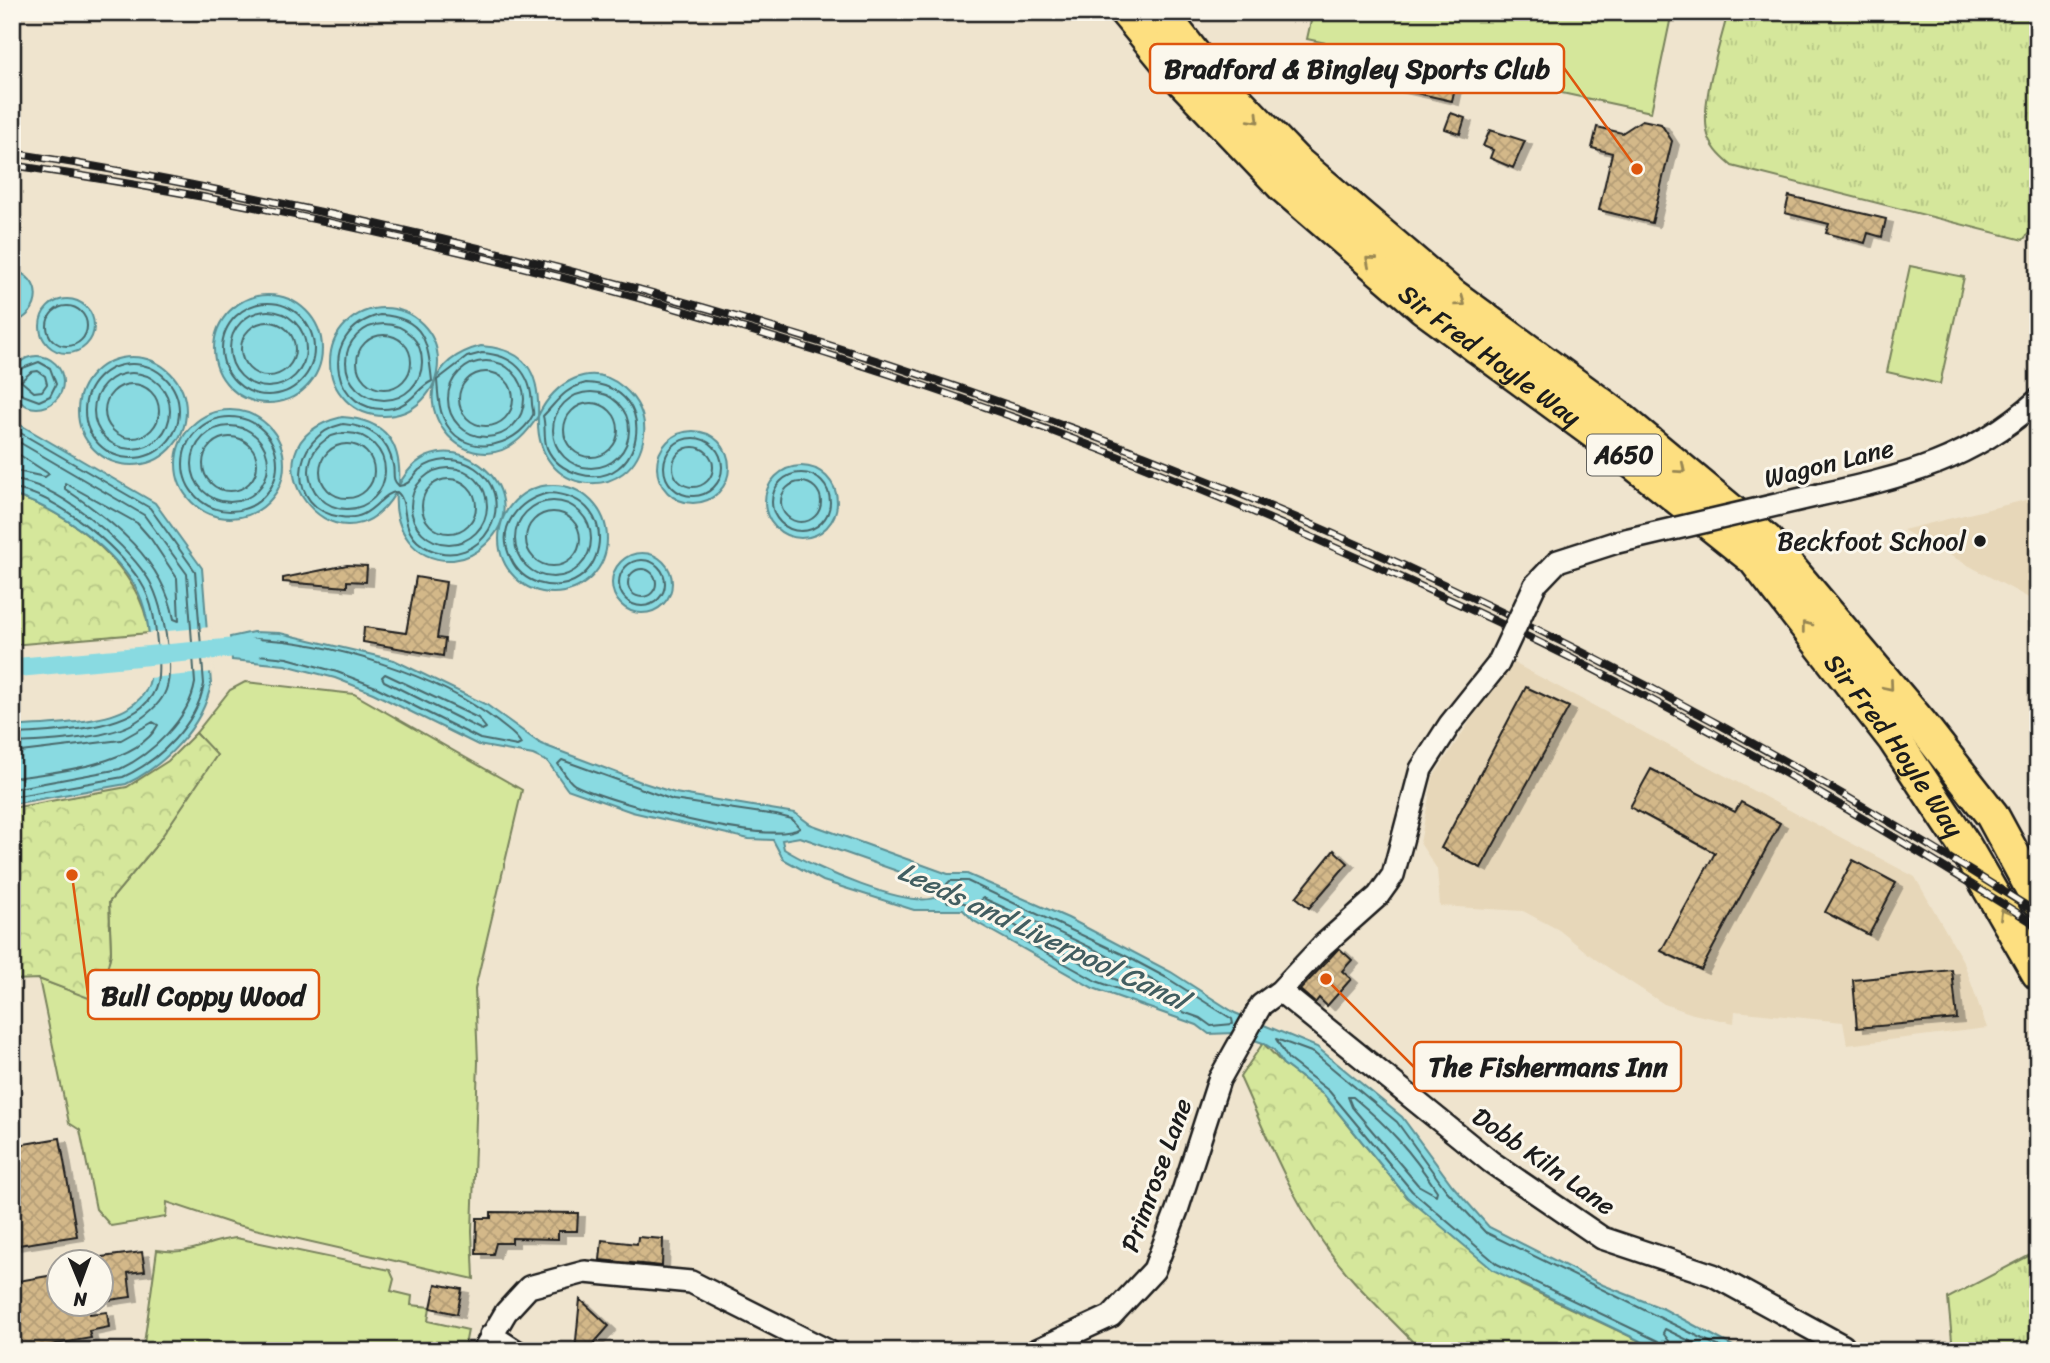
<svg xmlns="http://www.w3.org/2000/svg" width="2050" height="1363" viewBox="0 0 2050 1363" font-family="Sriracha,sans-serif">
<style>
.built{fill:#e7d7b9}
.green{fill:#d5e79b;stroke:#78825c;stroke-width:2}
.forest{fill:url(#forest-crowns);stroke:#78825c;stroke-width:2}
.park{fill:url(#park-tufts);stroke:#78825c;stroke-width:2}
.water{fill:#89dae1;stroke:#5d8e92;stroke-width:2;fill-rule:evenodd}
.pier{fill:#efe4ce}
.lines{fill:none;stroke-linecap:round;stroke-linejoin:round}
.shore{stroke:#48686b;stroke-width:2}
.canal{stroke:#89dae1;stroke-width:19}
.building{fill:url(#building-cross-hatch);stroke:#1c1c1c;stroke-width:2;filter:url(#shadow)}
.minor-casing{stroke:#1c1c1c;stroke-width:26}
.highway-casing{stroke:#1c1c1c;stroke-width:37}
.minor{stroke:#fbf7ec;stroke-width:21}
.highway{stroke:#fddf80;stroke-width:32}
.rail-casing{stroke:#1c1c1c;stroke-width:8}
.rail{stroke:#fbf7ec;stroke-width:5;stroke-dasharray:16;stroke-linecap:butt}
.minor-bridge-casing{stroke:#1c1c1c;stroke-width:26;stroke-linecap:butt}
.minor-bridge{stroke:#fbf7ec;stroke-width:21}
.oneway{stroke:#988753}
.poi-dot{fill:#1c1c1c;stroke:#fbf7ec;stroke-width:2.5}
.labels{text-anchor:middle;stroke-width:6;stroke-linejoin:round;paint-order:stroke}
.shield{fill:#fbf7ec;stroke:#5f5e5a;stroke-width:2}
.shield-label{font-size:24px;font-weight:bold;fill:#1c1c1c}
.street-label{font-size:26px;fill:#1c1c1c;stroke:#fbf7ec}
.poi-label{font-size:26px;fill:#1c1c1c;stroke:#fbf7ec;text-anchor:end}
.water-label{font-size:28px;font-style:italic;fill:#425e61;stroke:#fbf7ec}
.leader{fill:none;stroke:#de560d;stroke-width:2.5}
.callout-dot{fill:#de560d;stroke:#fbf7ec;stroke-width:2.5}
.callout{fill:#fbf7ec;stroke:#de560d;stroke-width:2.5}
.callout-label{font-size:28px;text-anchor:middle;font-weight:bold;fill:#1c1c1c}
</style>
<defs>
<pattern id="forest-crowns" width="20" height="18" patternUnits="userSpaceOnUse" patternTransform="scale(1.75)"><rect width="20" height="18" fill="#d5e79b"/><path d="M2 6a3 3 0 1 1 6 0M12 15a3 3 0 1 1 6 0" fill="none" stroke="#b6c685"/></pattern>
<pattern id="park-tufts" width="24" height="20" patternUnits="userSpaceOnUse" patternTransform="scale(1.75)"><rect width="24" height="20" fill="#d5e79b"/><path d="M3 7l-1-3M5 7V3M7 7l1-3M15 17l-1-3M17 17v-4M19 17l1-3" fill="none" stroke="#b6c685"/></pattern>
<pattern id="building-cross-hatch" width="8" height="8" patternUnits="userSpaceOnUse" patternTransform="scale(1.75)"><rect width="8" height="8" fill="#d3b889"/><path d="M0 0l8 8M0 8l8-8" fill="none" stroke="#b59e76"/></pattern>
<filter id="shadow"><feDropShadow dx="7" dy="4" stdDeviation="0" flood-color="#0004"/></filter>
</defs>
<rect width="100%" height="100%" fill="#efe4ce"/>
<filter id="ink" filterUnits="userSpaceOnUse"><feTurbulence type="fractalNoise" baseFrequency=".0143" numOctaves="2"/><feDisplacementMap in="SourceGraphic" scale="14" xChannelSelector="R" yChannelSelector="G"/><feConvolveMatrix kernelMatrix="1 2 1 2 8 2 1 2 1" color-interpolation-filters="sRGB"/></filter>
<g filter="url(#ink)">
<!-- built -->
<path class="built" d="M2038 497V603L1903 530 1956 517Z
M1510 661 1915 877 1964 963 1987 1028 1847 1045 1843 1022 1735 1011 1734 1023 1693 1014 1664 1004 1595 959 1559 930 1523 911 1440 906 1437 869 1420 843 1433 777Z"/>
<!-- green -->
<path class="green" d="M1313 12H1672L1651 112 1307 39Z
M1910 266 1964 277 1940 384 1887 372Z
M245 682 354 694 522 790 475 989 478 1062 472 1231 474 1279 233 1224 167 1202 166 1217 111 1226 96 1209 80 1130 69 1123 39 979 99 1001 111 953 109 902 154 848 216 755 196 733 230 690Z
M236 1238 390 1270 394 1279 391 1291 412 1296 411 1305 430 1307 428 1321 468 1330 464 1351H143L157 1250C197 1256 202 1241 236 1238Z"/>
<!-- forest -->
<path class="forest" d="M12 495C70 511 143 570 149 633L12 645Z
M196 733 217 755 154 848 109 902 111 953 99 1002 39 979 12 980V808L127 787 168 761Z
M1263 1043 1283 1064 1324 1095 1407 1197 1435 1218 1521 1285 1661 1351H1410L1412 1341C1381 1309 1346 1277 1322 1241 1288 1190 1265 1132 1240 1077Z"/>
<!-- park -->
<path class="park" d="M1728 12H2038V223L2023 240 1732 166C1720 156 1710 146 1707 131 1701 99 1720 45 1728 12Z
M2038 1251V1351H1953L1948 1298Z"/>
<!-- water -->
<path class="water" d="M12 270C44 277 43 314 13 323Z
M214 349a54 54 0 1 1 108 0a54 54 0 1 1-108 0Z
M40 326a27 27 0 1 1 54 0a27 27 0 1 1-54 0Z
M330 362a54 54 0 1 1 108 0a54 54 0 1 1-108 0Z
M481 346C527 349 540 373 538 416 554 383 590 359 624 388 638 400 646 417 644 435 635 504 534 500 538 416 474 520 371 375 481 346Z
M11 382a26 26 0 1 1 52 0a26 26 0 1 1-52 0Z
M78 411a54 54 0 1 1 108 0a54 54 0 1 1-108 0Z
M176 464a54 54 0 1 1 108 0a54 54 0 1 1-108 0Z
M342 417C386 420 402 443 399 485 440 406 545 490 486 544 477 553 466 559 453 560 413 562 393 528 396 492 338 589 230 444 342 417Z
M12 420 155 503 202 568 211 684C203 727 164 766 126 784L12 804V727C43 724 103 724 128 708 151 694 152 678 151 654 149 631 147 606 135 586 109 545 58 508 12 495Z
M657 467a36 36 0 1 1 72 0a36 36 0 1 1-72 0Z
M765 502a36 36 0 1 1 72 0a36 36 0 1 1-72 0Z
M499 539a54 54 0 1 1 108 0a54 54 0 1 1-108 0Z
M612 583a30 30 0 1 1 60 0a30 30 0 1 1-60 0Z
M253 632 280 633 394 660 487 705 541 744 644 783 675 793 795 813 810 824 948 874H967L1068 918 1171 972 1235 1013 1317 1047 1402 1117 1452 1185 1489 1227 1603 1285 1664 1309 1742 1351H1661L1493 1270 1407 1197 1324 1095 1283 1064 1274 1050 1263 1043 1234 1033 1209 1034 1197 1025 1093 988 974 921 963 910H914L823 881 783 859 773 840 749 839 632 812 567 789 548 762 533 755 478 745 373 693 335 678 285 665 232 660 230 637ZM800 837 940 886 939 896C913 912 810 866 784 849L782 840Z"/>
<!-- pier -->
<path class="pier" d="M211 627 214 672 149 678 146 633Z"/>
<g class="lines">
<!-- shore -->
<path class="shore" d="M222 349a46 46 0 1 1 92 0a46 46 0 1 1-92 0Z
M47 326a20 20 0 1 1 40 0a20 20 0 1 1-40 0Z
M230 349a38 38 0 1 1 76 0a38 38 0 1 1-76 0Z
M380 315C426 317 428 345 432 381 418 387 412 404 393 408 332 419 314 331 380 315Z
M241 349a27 27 0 1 1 54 0a27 27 0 1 1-54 0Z
M346 362a38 38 0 1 1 76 0a38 38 0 1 1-76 0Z
M357 362a27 27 0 1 1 54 0a27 27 0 1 1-54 0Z
M482 353C514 355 531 373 532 404 532 407 534 412 533 415 515 450 460 460 443 417 438 406 438 391 437 380L467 357Z
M448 399a38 38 0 1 1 76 0a38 38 0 1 1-76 0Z
M85 411a47 47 0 1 1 94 0a47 47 0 1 1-94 0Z
M38 371 45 376 47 384 42 391 34 392 21 381 31 372Z
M459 399a27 27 0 1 1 54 0a27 27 0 1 1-54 0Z
M12 372 39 362 50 368 56 384 50 396 39 401 12 391
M94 411a38 38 0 1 1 76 0a38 38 0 1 1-76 0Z
M586 383C665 386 642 493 579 474 565 470 553 462 547 448 543 437 546 426 543 416 558 401 563 389 586 383Z
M105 411a27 27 0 1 1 54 0a27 27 0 1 1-54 0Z
M553 430a38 38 0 1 1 76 0a38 38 0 1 1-76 0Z
M564 430a27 27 0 1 1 54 0a27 27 0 1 1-54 0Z
M183 464a47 47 0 1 1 94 0a47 47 0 1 1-94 0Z
M343 424C369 426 388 438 393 465 395 474 391 479 399 486 410 485 412 477 419 470 435 458 458 456 475 468 522 501 481 572 429 549 396 534 411 503 397 492 380 492 373 522 341 517 285 509 290 436 343 424Z
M192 464a38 38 0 1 1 76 0a38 38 0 1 1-76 0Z
M12 428 150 508 195 571 204 684C197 724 159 761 123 777L12 797
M309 471a38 38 0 1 1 76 0a38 38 0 1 1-76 0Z
M203 464a27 27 0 1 1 54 0a27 27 0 1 1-54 0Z
M12 438 144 515 187 574 195 683C189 719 152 754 120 769L12 789
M664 467a29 29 0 1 1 58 0a29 29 0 1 1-58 0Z
M320 471a27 27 0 1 1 54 0a27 27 0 1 1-54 0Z
M673 467a20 20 0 1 1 40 0a20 20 0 1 1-40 0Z
M12 450 49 474 45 477 12 470
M411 506a38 38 0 1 1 76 0a38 38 0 1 1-76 0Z
M772 502a29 29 0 1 1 58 0a29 29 0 1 1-58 0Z
M422 506a27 27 0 1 1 54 0a27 27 0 1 1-54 0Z
M12 480C58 483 122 540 147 577 162 599 175 665 166 690 161 703 148 714 137 721 112 739 44 742 12 743
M781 502a20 20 0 1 1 40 0a20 20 0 1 1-40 0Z
M65 483 137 523 151 539 177 578 179 621 174 619C163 560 113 521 65 489Z
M12 489C56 493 116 546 140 581 154 602 156 629 158 654 159 676 160 691 142 707 115 730 47 733 12 734
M549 493C628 497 605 603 538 583 526 579 516 570 511 559 495 527 518 500 549 493Z
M515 539a38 38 0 1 1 76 0a38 38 0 1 1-76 0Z
M526 539a27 27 0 1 1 54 0a27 27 0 1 1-54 0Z
M619 583a23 23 0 1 1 46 0a23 23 0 1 1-46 0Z
M628 583a14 14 0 1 1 28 0a14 14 0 1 1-28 0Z
M254 639C330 641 438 675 498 722 506 729 517 735 521 744L517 746 480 739 376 687 337 672 287 658 239 653V643Z
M385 674 478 718 486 728 482 730 384 681 382 677Z
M12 753 121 740 153 722 158 725C138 764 53 773 12 778
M562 760 673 800 776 815 792 819 800 828C771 847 609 802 575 785 568 781 563 771 558 764Z
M950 881H967L1122 954 1167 978 1232 1019 1233 1024 1211 1026 1200 1018 1096 981 978 915 965 903 947 902V884Z
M983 898C1050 929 1118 957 1180 997L1181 1001 1177 1003 1099 973 984 908 978 902Z
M1348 1097H1353C1390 1128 1410 1150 1437 1191L1436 1195 1418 1185 1352 1107Z
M1662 1351 1658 1341 1497 1264 1412 1191 1329 1091 1288 1059 1276 1039 1314 1053 1397 1122 1446 1190 1485 1232 1728 1351
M1671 1351 1669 1341 1663 1333 1665 1329 1710 1351"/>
<!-- canal -->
<path class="canal" d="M12 668 231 648H255"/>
</g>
<!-- building -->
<path class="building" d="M1387 58 1458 74 1452 101 1381 85Z
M1451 113 1465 118 1460 134 1445 129Z
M1642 120 1661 124 1672 141 1652 223 1599 210 1612 153 1592 148 1597 127 1622 133Z
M1490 130 1525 141 1513 168 1490 158 1493 150 1483 146Z
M1789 196 1886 219 1882 237 1868 233 1865 243 1826 233 1829 224 1785 213Z
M347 565 367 566 366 582 347 581V587L283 582V578Z
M416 577 446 582 437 638 445 639 443 656 363 642 364 627 406 633Z
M1526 687 1569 707 1481 868 1441 848Z
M1651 769 1735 812 1741 802 1780 823 1701 970 1661 951 1715 853 1630 807Z
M1334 850 1348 863 1309 908 1296 897Z
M1853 860 1896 883 1869 935 1825 912Z
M1339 948 1352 960 1342 971 1351 979 1327 1006 1319 998 1315 1003 1300 990Z
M1952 970 1957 1019 1857 1028 1853 980Z
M60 1138 77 1236 12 1246V1146Z
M491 1212 578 1213 577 1231H558V1239L512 1238V1243H496L493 1254H476L477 1218H491Z
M638 1237 663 1239 662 1266 600 1260 602 1240 637 1244Z
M142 1252 145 1271 128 1273 131 1297 102 1301V1257Z
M60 1274V1304H88L90 1314 107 1312 109 1327 89 1331 91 1338 33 1348V1351H15L12 1282Z
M436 1284 462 1289 457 1314 431 1308Z
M580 1299 609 1326 587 1351H575Z"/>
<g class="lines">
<defs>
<path id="minor" d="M1819 495C1906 476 1970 461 2038 400
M1535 585 1558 561 1617 542
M1280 991 1491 1162 1602 1238 1713 1275 1843 1346
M491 1335 516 1351
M483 1351 506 1312 529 1287 585 1272 691 1282 828 1351
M1035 1351 1111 1316 1154 1270 1177 1210 1219 1080 1261 1005 1280 991 1322 946 1378 896 1393 875 1421 769 1450 724 1498 664"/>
<g id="highway">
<path id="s1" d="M1126 12 1183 81 1284 187 1423 307 1610 444 1754 559 1894 739 1963 843 2038 973"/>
<path d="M1161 12 1198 60 1295 161 1452 295 1616 415 1766 540 1921 724 1992 815 2038 900"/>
</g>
</defs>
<!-- minor casing -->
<use href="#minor" class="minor-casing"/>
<!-- highway casing -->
<use href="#highway" class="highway-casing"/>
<!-- minor -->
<use href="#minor" class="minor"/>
<!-- highway -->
<use href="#highway" class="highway"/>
<defs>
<path id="rail" d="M12 153C132 171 249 196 367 222 741 305 1107 424 1454 589 1655 684 1850 794 2038 913
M12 165C371 218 742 314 1081 442 1204 489 1325 542 1444 597 1650 691 1847 805 2038 926"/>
</defs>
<!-- rail casing -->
<use href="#rail" class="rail-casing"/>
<!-- rail -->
<use href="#rail" class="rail"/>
<defs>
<path id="minor-bridge" d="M1617 542 1819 495
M1498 664 1535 585"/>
</defs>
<!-- minor-bridge casing -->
<use href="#minor-bridge" class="minor-bridge-casing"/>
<!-- minor-bridge -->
<use href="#minor-bridge" class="minor-bridge"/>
</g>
<!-- one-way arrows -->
<defs><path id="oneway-chevron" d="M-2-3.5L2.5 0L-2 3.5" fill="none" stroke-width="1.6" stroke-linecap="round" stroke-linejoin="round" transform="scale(1.75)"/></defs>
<g class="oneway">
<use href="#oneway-chevron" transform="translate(1255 119) rotate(46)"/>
<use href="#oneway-chevron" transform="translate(1370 261) rotate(-139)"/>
<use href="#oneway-chevron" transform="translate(1461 302) rotate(36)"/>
<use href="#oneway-chevron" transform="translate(1681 469) rotate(40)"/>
<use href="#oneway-chevron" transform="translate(1806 626) rotate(-128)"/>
<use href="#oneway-chevron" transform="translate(1889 686) rotate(50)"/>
<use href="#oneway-chevron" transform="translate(2004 914) rotate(-120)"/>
</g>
</g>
<!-- markers -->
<circle class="poi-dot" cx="1980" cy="541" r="7"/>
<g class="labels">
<!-- shield labels -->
<rect class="shield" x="1587" y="434.5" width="74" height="41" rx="5"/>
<g class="shield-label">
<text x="1624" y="463">A650</text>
</g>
<!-- street labels -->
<g class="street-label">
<text dy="9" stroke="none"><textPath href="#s1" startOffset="502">Sir Fred Hoyle Way</textPath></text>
<text transform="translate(1829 463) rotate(-14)" y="9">Wagon Lane</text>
<text dy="9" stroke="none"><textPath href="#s1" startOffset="1069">Sir Fred Hoyle Way</textPath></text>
<text transform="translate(1544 1161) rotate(35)" y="9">Dobb Kiln Lane</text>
<text transform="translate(1156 1175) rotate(-70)" y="9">Primrose Lane</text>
</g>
<!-- poi labels -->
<g class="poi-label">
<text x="1966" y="550">Beckfoot School</text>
</g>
<!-- water labels -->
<g class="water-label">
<text transform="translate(1043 935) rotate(25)" y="10">Leeds and Liverpool Canal</text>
</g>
</g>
<!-- callouts -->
<path class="leader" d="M1637 169L1564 68M72 875L88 995M1326 979L1414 1067"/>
<g class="callout-dot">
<circle cx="1637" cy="169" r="7"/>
<circle cx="72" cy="875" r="7"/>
<circle cx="1326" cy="979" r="7"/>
</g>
<g class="callout">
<rect x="1150" y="44" width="414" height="49" rx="7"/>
<rect x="88" y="970" width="231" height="49" rx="7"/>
<rect x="1414" y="1042" width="267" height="49" rx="7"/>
</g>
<g class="callout-label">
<text x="1357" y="78">Bradford &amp; Bingley Sports Club</text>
<text x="203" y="1005">Bull Coppy Wood</text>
<text x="1548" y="1076">The Fishermans Inn</text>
</g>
<!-- margin -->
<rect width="2050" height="1363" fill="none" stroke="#fbf7ec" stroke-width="42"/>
<rect x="21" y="21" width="2008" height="1321" fill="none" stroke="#1c1c1c" stroke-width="2.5" filter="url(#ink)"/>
<!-- north arrow -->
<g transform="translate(80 1283) rotate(179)"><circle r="33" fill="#fbf7ec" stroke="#a29f99" stroke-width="2"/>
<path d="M0-5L12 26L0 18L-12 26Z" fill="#1c1c1c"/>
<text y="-10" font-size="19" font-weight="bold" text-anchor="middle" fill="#1c1c1c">N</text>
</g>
</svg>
